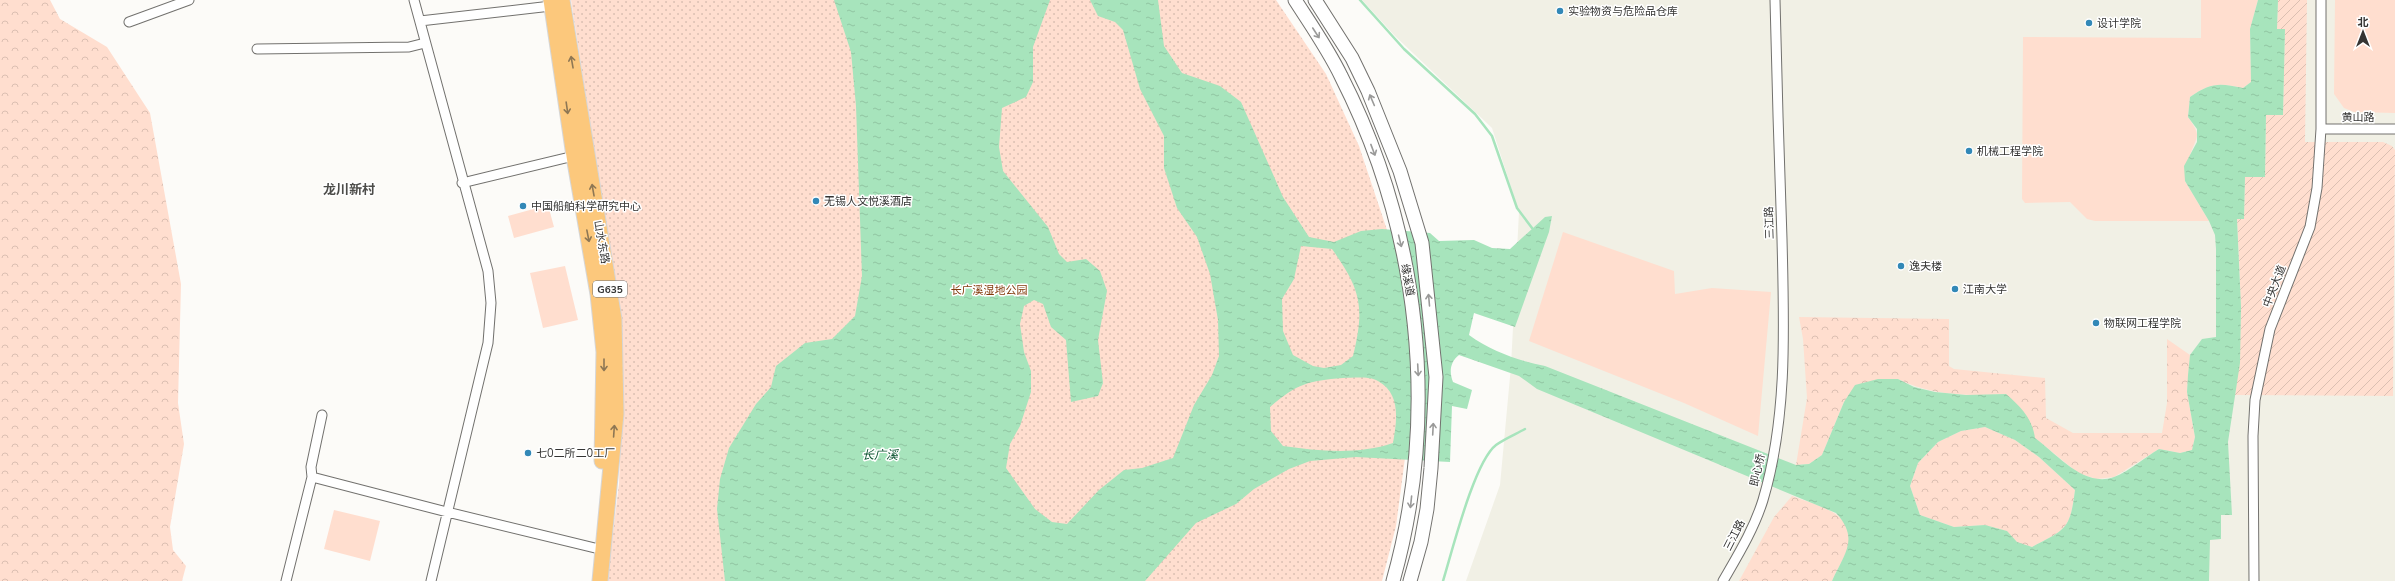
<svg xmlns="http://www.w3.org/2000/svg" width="2395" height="581" viewBox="0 0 2395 581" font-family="'Nunito Sans','Noto Sans SC',sans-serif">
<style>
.built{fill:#f1f0e5}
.grass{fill:#ffdecf}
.forest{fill:url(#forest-crowns)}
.park{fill:url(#park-dots)}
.garden{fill:url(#garden-furrows)}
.water{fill:url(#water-ripples);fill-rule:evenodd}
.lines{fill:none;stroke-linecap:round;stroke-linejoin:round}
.stream{stroke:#a7e4bc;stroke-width:2.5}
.minor-casing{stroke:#72716e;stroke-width:11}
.secondary-casing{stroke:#72716e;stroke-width:15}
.trunk-casing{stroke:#d6d6d6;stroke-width:17}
.minor{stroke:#fff;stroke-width:9}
.secondary{stroke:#fff;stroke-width:13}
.trunk{stroke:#fcc87c;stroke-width:15}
.oneway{stroke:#9a9a99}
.oneway2{stroke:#8e7754}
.poi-dot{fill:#3288b7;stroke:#fff;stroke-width:1.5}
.labels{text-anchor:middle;stroke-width:3;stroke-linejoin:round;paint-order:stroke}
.shield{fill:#fff;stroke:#717170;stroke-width:1}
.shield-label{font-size:10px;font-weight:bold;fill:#343433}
.poi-label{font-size:11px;fill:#343433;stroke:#fff;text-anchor:start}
.street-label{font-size:11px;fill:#343433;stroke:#fff}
.park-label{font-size:11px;fill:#823a0b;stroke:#fff}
.water-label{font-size:12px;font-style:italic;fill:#0f5733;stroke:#fff}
.quarter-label{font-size:13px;font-weight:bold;fill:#4c4c49;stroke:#fff}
</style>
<defs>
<pattern id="forest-crowns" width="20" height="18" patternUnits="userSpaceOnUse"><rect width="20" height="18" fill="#ffdecf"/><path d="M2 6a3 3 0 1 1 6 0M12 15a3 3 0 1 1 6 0" fill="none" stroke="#dbbfb2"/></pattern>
<pattern id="park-dots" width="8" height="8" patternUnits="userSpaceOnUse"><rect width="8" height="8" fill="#ffdecf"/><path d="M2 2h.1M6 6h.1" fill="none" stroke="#dbbfb2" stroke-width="1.8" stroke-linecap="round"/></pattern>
<pattern id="garden-furrows" width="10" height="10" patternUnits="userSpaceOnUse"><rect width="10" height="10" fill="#ffdecf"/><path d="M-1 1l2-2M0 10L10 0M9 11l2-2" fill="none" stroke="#dbbfb2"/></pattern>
<pattern id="water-ripples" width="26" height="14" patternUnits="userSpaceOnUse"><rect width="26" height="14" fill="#a7e4bc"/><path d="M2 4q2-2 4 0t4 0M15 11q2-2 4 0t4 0" fill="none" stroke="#90c4a2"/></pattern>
</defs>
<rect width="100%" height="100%" fill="#fcfbf8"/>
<!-- built -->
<path class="built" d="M1362 0H2395V581H1466L1500 485 1511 366 1519 212 1492 128 1395 36Z"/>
<!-- grass -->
<path class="grass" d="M2201 0H2258L2250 29 2251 82 2243 88C2220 83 2211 82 2190 97L2188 117C2202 137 2197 135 2190 155 2187 163 2186 172 2185 181L2209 221H2095L2087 219 2070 202 2025 203 2022 199 2023 37 2201 38Z
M2335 0H2395V113L2354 112 2344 108 2334 94Z
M548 205 554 227 514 238 508 216Z
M1563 232 1674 271 1675 294 1712 288 1771 292 1758 436 1684 403 1529 341Z
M565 266 578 320 543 328 530 273Z
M334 510 380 521 370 561 324 549Z"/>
<!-- forest -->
<path class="forest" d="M0 0H50L60 19 107 47 150 113 181 284 178 403 184 444 170 527 173 550 186 566 182 581H0Z
M1799 317 1949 319V366L1954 369 2045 378 2046 418 2073 433H2162L2167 403V339L2190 355 2187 392 2195 437 2192 450 2180 453 2159 449 2114 477 2096 479 2078 473 2035 438 2006 394C1969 396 1932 396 1898 379L1844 402 1822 455 1809 464 1796 465 1807 398 1803 339Z
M1985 427 2015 440 2039 457 2075 490C2070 530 2066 529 2032 547L2017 542 2006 531 1985 525 1954 527 1920 515 1910 486 1918 463 1938 442 1961 431Z
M1792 496C1812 504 1854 512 1850 542 1848 552 1836 571 1832 581H1739L1774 517Z"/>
<!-- park -->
<path class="park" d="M571 0H1276L1326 74 1359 146 1387 230 1407 396 1405 458 1396 526 1382 581H607L619 484 623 379 617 298Z"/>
<!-- garden -->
<path class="garden" d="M2278 0H2307L2305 142H2383L2392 146 2395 150 2393 396 2235 395C2244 337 2240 278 2237 219H2244L2245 177H2265L2266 115H2283L2285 29H2277Z"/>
<!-- water -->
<path class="water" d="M834 0H1050L1033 47V82L1026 97 1002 108 999 147 1003 171 1048 227 1059 254 1067 262 1086 259 1100 271 1107 291 1098 340 1103 383 1098 396 1071 402 1066 340 1051 327 1043 304 1034 300 1024 306 1020 324 1024 352 1031 371V392L1020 426 1010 444 1006 468 1035 509 1052 522 1067 524 1099 490 1124 470 1142 468 1173 458 1194 405 1212 375 1219 356 1218 320 1210 274 1197 237 1177 208 1164 168V136L1140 89 1123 30 1115 22 1098 16 1090 0H1158L1164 46 1182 73 1220 86 1241 102 1283 197 1309 237 1334 242 1361 231 1382 229 1430 233 1439 241 1474 240 1492 248 1510 249 1545 217 1552 216 1549 232 1515 327 1474 313 1469 335C1491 351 1519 361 1545 366L1796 465 1809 464 1822 455 1844 402 1855 385 1878 379H1898L1914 387 1935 392 1966 395 2006 394C2021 407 2032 418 2035 438 2057 454 2084 488 2114 477 2130 471 2145 457 2159 449L2180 453 2192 450 2195 437 2187 392 2188 375 2190 355 2202 339 2216 337V249L2215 235 2209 221 2185 181 2184 166 2197 142V129L2188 117 2190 97C2211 82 2220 83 2243 88L2251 82 2250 29 2258 0H2278L2277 29H2285L2283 115H2266L2265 177H2245L2244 219H2237L2241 307 2240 363 2228 442 2232 515H2221V539L2210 540 2209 581H1832C1844 554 1860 539 1836 513L1537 389 1519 376 1459 355C1450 362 1449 372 1453 382L1472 390 1467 409 1452 406 1450 462 1356 457 1310 461 1289 469 1254 489 1236 504 1196 523 1145 581H725L717 509 720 479 729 448 756 404 771 387 776 366 805 343 832 339 855 316 862 276 856 106 851 52ZM1301 246 1332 249C1361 290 1365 307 1353 356L1341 365 1324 368 1313 366 1293 355 1283 331 1282 299 1294 279ZM1343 378C1353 378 1369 376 1378 381 1401 394 1397 420 1393 443 1359 455 1318 451 1283 446L1271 431 1270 407C1298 383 1308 381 1343 378ZM1985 427 2015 440 2039 457 2075 490C2070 530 2066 529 2032 547L2017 542 2007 531 1985 525 1954 527 1920 515 1910 486 1918 463 1938 442 1961 431Z"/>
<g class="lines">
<!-- stream -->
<path class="stream" d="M1360 0 1404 49 1475 114 1492 136 1517 208 1532 228
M1443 581C1452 552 1474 462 1496 445 1504 439 1516 434 1525 429"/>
<defs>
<path id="minor" d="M414 0 488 271 491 303 488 343 431 581
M420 21 551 6
M129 22 189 0
M257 49 409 47 425 43
M2321 129H2395
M462 183 574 156
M312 477 447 512 595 548
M286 581 312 477 311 467 322 415
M1723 581C1738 555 1754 529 1763 500 1788 416 1784 325 1782 239 1779 159 1777 80 1775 0
M2254 581 2253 436 2255 400 2270 329 2310 227 2317 188 2321 129V0"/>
<path id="secondary" d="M1295 0C1311 25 1328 49 1341 76 1420 231 1440 414 1393 581
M1315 0 1352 58 1368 91 1400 171 1422 243 1436 377 1431 468 1427 509 1421 542 1410 581"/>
<path id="trunk" d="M551 0 574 156 598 294 604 352 602 461
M562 0 614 319 616 414 600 581"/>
</defs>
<!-- minor casing -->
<use href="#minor" class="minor-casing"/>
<!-- secondary casing -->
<use href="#secondary" class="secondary-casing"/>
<!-- trunk casing -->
<use href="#trunk" class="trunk-casing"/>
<!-- minor -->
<use href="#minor" class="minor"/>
<!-- secondary -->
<use href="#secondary" class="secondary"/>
<!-- trunk -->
<use href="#trunk" class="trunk"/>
</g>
<!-- one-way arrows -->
<defs><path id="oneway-shaft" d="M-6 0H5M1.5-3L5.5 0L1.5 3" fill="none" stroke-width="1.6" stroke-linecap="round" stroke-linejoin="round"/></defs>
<g class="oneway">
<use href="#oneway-shaft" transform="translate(1316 33) rotate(57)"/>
<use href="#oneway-shaft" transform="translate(1372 100) rotate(-113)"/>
<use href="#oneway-shaft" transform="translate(1373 150) rotate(69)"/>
<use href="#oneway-shaft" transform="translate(1400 241) rotate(76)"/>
<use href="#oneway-shaft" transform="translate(1429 300) rotate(-95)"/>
<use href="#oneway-shaft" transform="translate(1418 370) rotate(87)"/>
<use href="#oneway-shaft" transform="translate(1433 429) rotate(-87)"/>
<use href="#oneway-shaft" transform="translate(1411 502) rotate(96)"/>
</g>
<g class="oneway2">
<use href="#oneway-shaft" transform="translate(572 62) rotate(-100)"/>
<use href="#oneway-shaft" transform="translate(567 108) rotate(82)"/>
<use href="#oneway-shaft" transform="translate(593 190) rotate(-100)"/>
<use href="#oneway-shaft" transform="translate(588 236) rotate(79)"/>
<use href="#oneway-shaft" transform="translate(604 365) rotate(90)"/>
<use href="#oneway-shaft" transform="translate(614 431) rotate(-86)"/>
</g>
<!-- markers -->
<g class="poi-dot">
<circle cx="1560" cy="11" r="4"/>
<circle cx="2089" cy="23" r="4"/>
<circle cx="1969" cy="151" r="4"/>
<circle cx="816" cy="201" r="4"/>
<circle cx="523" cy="206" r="4"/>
<circle cx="1901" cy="266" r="4"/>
<circle cx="1955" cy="289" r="4"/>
<circle cx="2096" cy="323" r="4"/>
<circle cx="528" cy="453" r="4"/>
</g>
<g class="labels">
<!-- shield labels -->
<rect class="shield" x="593" y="281" width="34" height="16" rx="3"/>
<g class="shield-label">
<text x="610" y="293">G635</text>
</g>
<!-- poi labels -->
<g class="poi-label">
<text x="1568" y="15">实验物资与危险品仓库</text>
<text x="2097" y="27">设计学院</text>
<text x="1977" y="155">机械工程学院</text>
<text x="824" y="205">无锡人文悦溪酒店</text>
<text x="531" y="210">中国船舶科学研究中心</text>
<text x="1909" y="270">逸夫楼</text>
<text x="1963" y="293">江南大学</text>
<text x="2104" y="327">物联网工程学院</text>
<text x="536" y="457">七0二所二0工厂</text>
</g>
<!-- street labels -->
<g class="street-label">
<text x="2358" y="121">黄山路</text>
<text transform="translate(1769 223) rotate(-92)" y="4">三江路</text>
<text transform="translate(602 242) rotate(80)" y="4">山水东路</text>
<text transform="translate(1408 280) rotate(80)" y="4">缘溪道</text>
<text transform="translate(2274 286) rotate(-69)" y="4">中央大道</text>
<text transform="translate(1757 470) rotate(-77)" y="4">即心桥</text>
<text transform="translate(1734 535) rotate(-63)" y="4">三江路</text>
</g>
<!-- park labels -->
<g class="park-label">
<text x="989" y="294">长广溪湿地公园</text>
</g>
<!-- water labels -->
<g class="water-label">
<text x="880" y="459">长广溪</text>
</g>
<!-- quarter labels -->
<g class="quarter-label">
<text x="349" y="194">龙川新村</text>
</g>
</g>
<!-- north arrow -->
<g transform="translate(2363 32)" stroke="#ffffff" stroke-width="3" paint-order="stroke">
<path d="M0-3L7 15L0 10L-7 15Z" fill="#343433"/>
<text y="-6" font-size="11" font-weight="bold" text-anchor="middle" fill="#343433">北</text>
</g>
</svg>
